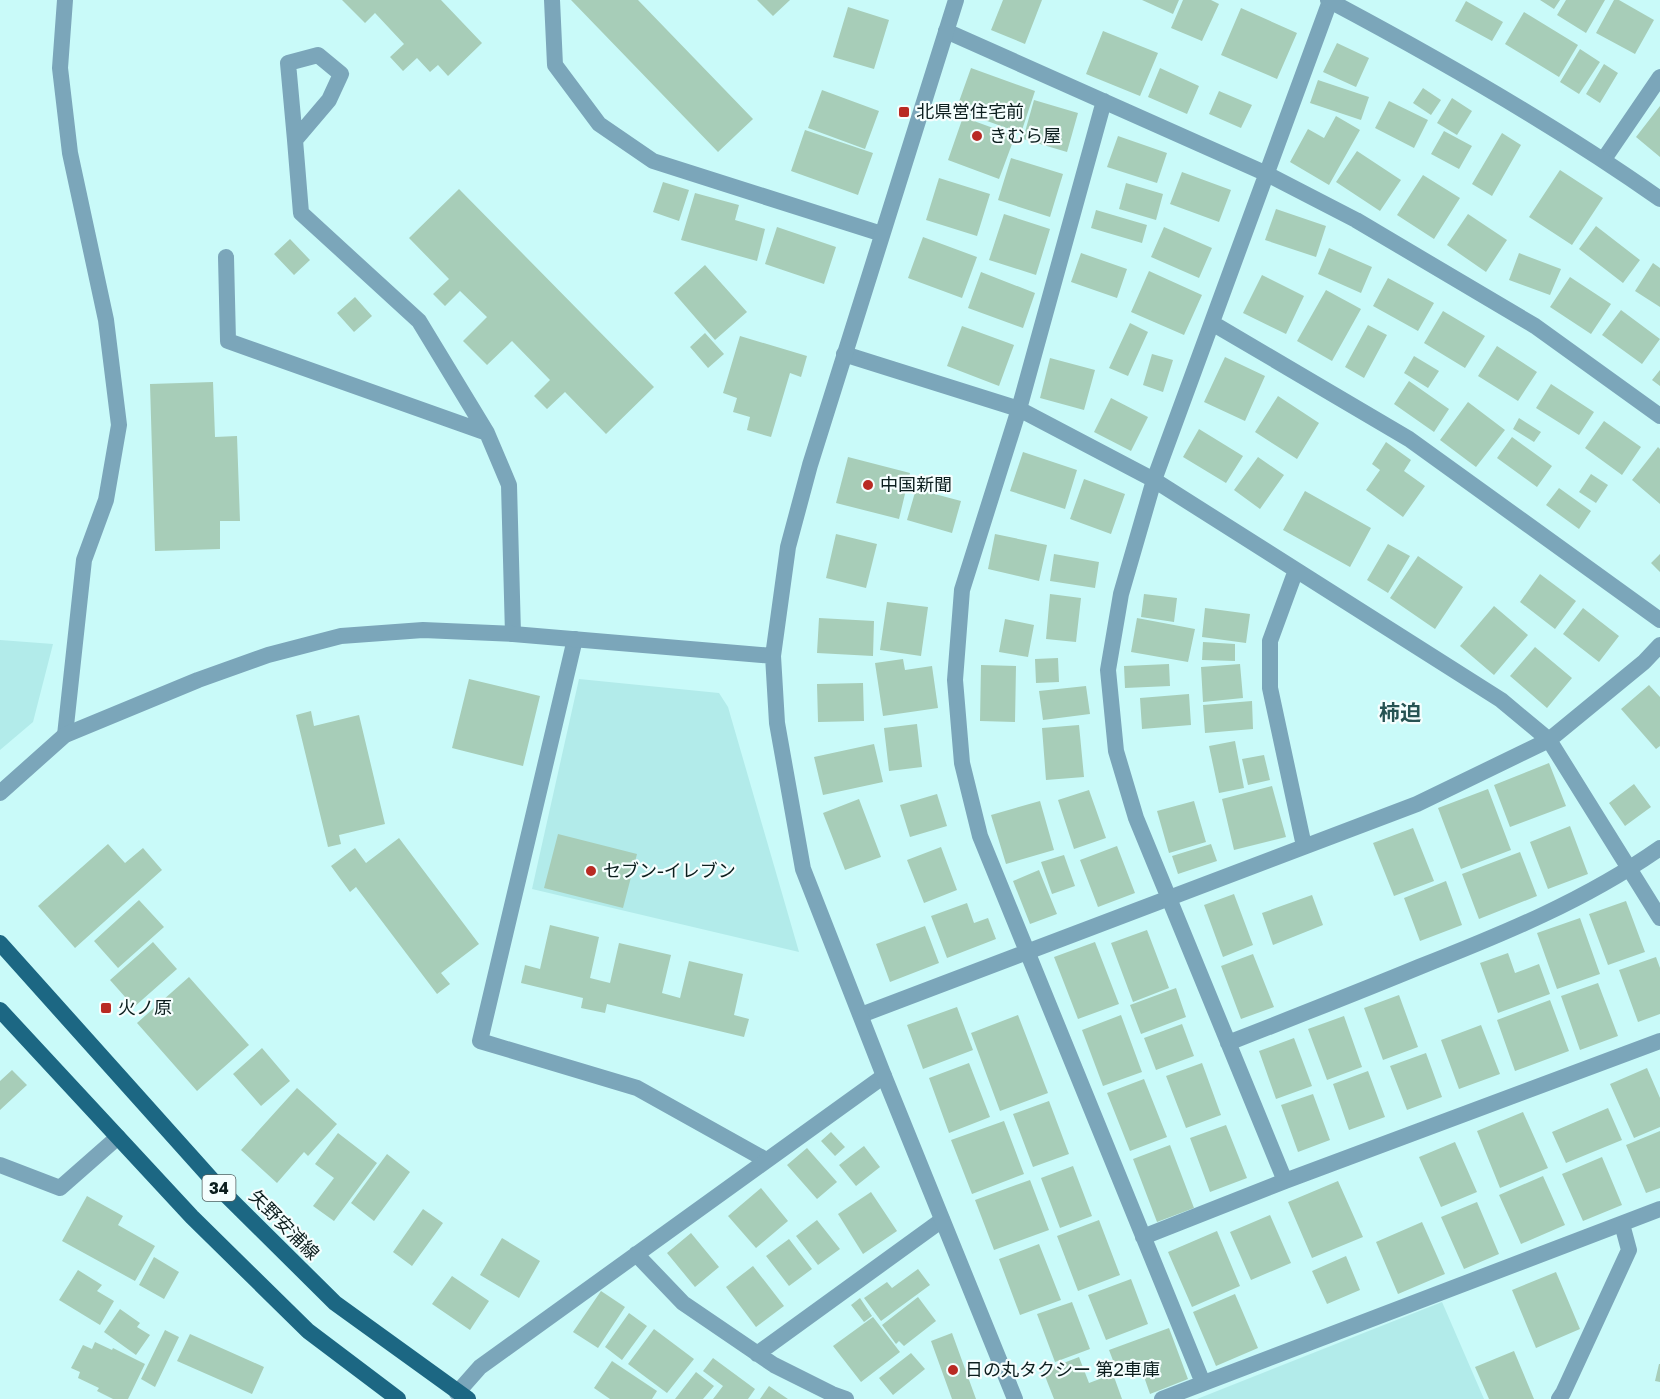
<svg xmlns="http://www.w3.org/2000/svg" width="1660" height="1399" viewBox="0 0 1660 1399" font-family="'Golos Text','Noto Sans JP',sans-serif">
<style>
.built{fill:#b2ebea}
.building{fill:#a7cdb8}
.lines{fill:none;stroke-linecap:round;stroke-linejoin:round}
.service{stroke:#7ba6ba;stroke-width:16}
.minor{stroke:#7ba6ba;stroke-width:16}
.tertiary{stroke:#7ba6ba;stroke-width:16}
.primary{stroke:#1c6783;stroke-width:16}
.poi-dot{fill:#b92a23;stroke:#f5fefe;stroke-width:2}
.labels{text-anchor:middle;stroke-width:4.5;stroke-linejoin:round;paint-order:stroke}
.shield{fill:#f5fefe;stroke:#526161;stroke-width:1.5}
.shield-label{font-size:16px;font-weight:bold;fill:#0c1e1e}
.poi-label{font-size:18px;fill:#0c1e1e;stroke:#f5fefe;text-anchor:start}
.street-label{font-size:18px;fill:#0c1e1e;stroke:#f5fefe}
.quarter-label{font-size:21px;font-weight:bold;fill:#265353;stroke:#f5fefe}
</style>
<rect width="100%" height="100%" fill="#c9faf9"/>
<!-- built -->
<path class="built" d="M0 640 53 644 33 722 0 750Z
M579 679 719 693 728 707 799 952 532 889Z
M1442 1302 1484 1399H1197Z"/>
<!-- building -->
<path class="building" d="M342 0H441L482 43 448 76 438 65 430 72 417 58 403 71 390 57 404 44 375 13 365 23Z
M571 0H638L753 119 718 152Z
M757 0H790L773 16Z
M1003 0H1042L1025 44 991 30Z
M1142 0H1179L1173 14Z
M1183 0H1211L1219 4 1202 41 1171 28Z
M1540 0H1560L1554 9Z
M1566 0H1605L1586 33 1557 15Z
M1614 0H1619L1654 20 1635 54 1596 33Z
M1466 1 1503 22 1492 41 1455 21Z
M848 7 889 20 874 69 833 57Z
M1241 8 1297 33 1277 79 1221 55Z
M1524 12 1578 45 1559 77 1505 44Z
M1103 31 1158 53 1140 96 1086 74Z
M1337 43 1369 58 1356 87 1323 72Z
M1580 49 1600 62 1579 94 1560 82Z
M1604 64 1618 73 1600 103 1586 94Z
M971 68 1035 91 1021 133 956 110Z
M1160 68 1199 86 1187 114 1148 97Z
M1318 80 1369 97 1361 120 1310 103Z
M1423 88 1441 100 1431 115 1413 103Z
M822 90 879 111 865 149 808 128Z
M1219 91 1252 105 1241 128 1209 114Z
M1452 98 1472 111 1457 135 1437 123Z
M1034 100 1078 113 1067 152 1023 139Z
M1389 101 1428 120 1414 148 1375 128Z
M1660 106V157L1636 137Z
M1336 116 1360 130 1329 185 1290 162 1308 129 1324 138Z
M963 117 1015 136 999 179 948 160Z
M805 130 873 153 858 195 791 171Z
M1444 131 1472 146 1459 169 1431 154Z
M1502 133 1521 145 1492 196 1472 184Z
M1118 136 1167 153 1157 183 1107 167Z
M1357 151 1401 180 1380 211 1336 182Z
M1011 158 1063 174 1050 217 998 200Z
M1560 170 1603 198 1572 245 1529 217Z
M1182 172 1231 190 1219 222 1170 204Z
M1423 175 1460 198 1434 239 1397 215Z
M939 178 990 194 977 236 926 220Z
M663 182 689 190 679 221 653 212Z
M1126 183 1163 194 1156 220 1119 209Z
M459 189 654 387 606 434 565 392 547 409 534 396 550 380 512 341 487 365 463 341 487 317 460 291 445 306 433 294 449 279 409 238Z
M695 193 739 205 735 220 765 229 757 261 681 240Z
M1276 209 1326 226 1316 257 1265 240Z
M1096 210 1147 225 1142 243 1091 228Z
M1004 214 1050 229 1036 275 989 260Z
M1468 214 1507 240 1486 272 1447 245Z
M1596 226 1640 260 1623 283 1579 249Z
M777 227 836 247 824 284 765 264Z
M1164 227 1212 248 1199 278 1151 257Z
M923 237 977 257 962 298 908 278Z
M290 239 310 260 294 275 274 254Z
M1329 248 1372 267 1361 293 1318 274Z
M1081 253 1127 269 1117 298 1071 282Z
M1519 253 1561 269 1550 295 1509 280Z
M1653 263 1660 268V307L1635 291Z
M705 265 747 312 715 340 674 293Z
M1149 271 1202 295 1184 335 1131 312Z
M981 272 1035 293 1023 328 968 308Z
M1262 275 1304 296 1286 334 1243 313Z
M1570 277 1611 304 1591 334 1550 307Z
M1388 278 1434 303 1418 331 1373 306Z
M1326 290 1361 309 1332 361 1297 341Z
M355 297 372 316 354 332 337 313Z
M1621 310 1660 339 1642 364 1602 335Z
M1443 311 1485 336 1465 368 1424 343Z
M1130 323 1148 332 1128 376 1109 368Z
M1368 325 1387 335 1364 378 1345 367Z
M962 326 1014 345 999 386 947 366Z
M705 333 724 354 708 368 690 347Z
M740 336 807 356 801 377 790 373 771 437 747 430 750 417 733 412 737 398 723 393Z
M1497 346 1537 372 1518 401 1478 376Z
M1152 354 1173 360 1163 392 1143 385Z
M1414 356 1439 371 1428 388 1404 373Z
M1225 357 1265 376 1245 421 1204 402Z
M1050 358 1095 370 1084 410 1040 398Z
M1660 370V386L1652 380Z
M1409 381 1449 409 1434 432 1394 404Z
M213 382 215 437 237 436 240 521H220V549L155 551 150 384Z
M1551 384 1594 412 1579 435 1536 408Z
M1278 396 1319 423 1297 459 1255 432Z
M1111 398 1148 417 1131 451 1094 432Z
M1468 402 1505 430 1476 467 1440 440Z
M1519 418 1541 432 1534 442 1513 429Z
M1604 421 1641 447 1622 475 1585 448Z
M1199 429 1243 456 1226 483 1183 457Z
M1512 437 1552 466 1537 487 1497 458Z
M1386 442 1411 460 1404 471 1425 486 1403 517 1366 490 1380 470 1372 464Z
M1658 447 1660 449V504L1632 480Z
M1023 452 1077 470 1065 509 1010 491Z
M848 457 910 473 899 519 836 503Z
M1258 457 1284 475 1260 509 1234 490Z
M1591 474 1608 485 1596 503 1579 492Z
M1084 479 1125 494 1111 534 1070 519Z
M1559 488 1591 511 1579 529 1546 505Z
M916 489 961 501 952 533 907 520Z
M1305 491 1371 528 1350 567 1283 530Z
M836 534 877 544 866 588 826 578Z
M995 534 1047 545 1039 581 988 569Z
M1388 544 1410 556 1388 593 1367 580Z
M1054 554 1099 562 1095 588 1050 581Z
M1660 554V572L1651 563Z
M1418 556 1463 587 1435 629 1390 598Z
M1540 574 1576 601 1555 629 1520 602Z
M1050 594 1081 598 1076 642 1046 639Z
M1144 594 1177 598 1174 622 1141 617Z
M887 602 928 607 921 656 880 650Z
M1494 606 1528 635 1494 675 1460 646Z
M1205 608 1250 614 1246 643 1202 637Z
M1583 608 1619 636 1599 662 1563 634Z
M819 618 874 621 873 656 817 653Z
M1137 618 1195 629 1188 662 1131 652Z
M1005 619 1034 625 1028 657 999 652Z
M1203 642 1235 644V661L1202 660Z
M1535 647 1572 678 1547 708 1510 676Z
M1058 658 1059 682 1036 683 1035 659Z
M903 659 905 670 932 666 938 708 883 716 875 663Z
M1169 664 1170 686 1125 688 1124 666Z
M1240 664 1243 698 1203 702 1201 667Z
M981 665 1016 666 1015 722 980 721Z
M469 679 540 696 523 766 452 748Z
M863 683 864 721 818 722 817 684Z
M1649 685 1660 697V746L1656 749 1621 709Z
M1086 686 1090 714 1043 720 1039 691Z
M1189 694 1191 725 1142 729 1140 698Z
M1252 701 1253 729 1205 733 1203 705Z
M311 711 314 726 359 715 385 824 339 835 341 844 328 847 296 715Z
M917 724 922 767 889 771 884 728Z
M1079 725 1084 777 1046 780 1042 728Z
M1235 741 1244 788 1219 793 1209 746Z
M874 744 883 782 823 795 814 757Z
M1264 755 1270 780 1248 785 1242 759Z
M1549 763 1566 806 1510 827 1494 785Z
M1634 784 1651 807 1625 826 1609 803Z
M1272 786 1286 837 1234 850 1222 799Z
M1488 789 1511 850 1461 869 1438 808Z
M1089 790 1106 838 1074 849 1058 800Z
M937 794 947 826 910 837 900 805Z
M859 799 881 857 845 870 823 813Z
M1040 801 1054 850 1006 864 991 815Z
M1194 801 1206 842 1169 853 1157 811Z
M1570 826 1588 874 1548 889 1530 842Z
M1413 828 1434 881 1394 896 1373 843Z
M558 834 637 854 623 908 544 888Z
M399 838 479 944 441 973 450 984 437 994 356 887 350 892 331 866 355 848 366 863Z
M108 844 125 863 143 848 162 870 75 948 38 906Z
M1211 844 1217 861 1178 874 1172 856Z
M1117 846 1135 893 1098 907 1080 860Z
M941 847 957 890 924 903 907 860Z
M1520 852 1537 896 1479 919 1462 874Z
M1064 855 1075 886 1052 894 1041 862Z
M1039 870 1057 914 1030 924 1013 881Z
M1446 881 1462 925 1420 941 1404 898Z
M1234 894 1253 945 1223 957 1204 905Z
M1312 895 1323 925 1273 945 1262 913Z
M139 900 164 927 118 968 94 941Z
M1626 901 1645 952 1608 965 1589 914Z
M967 903 974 923 988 918 996 939 947 958 931 916Z
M1580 918 1600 974 1557 989 1537 933Z
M550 925 599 937 590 978 610 983 619 943 671 955 662 993 680 998 689 961 743 974 734 1015 749 1019 744 1037 607 1004 605 1013 581 1008 583 998 521 983 525 965 540 969Z
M925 926 939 963 890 982 876 944Z
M1147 930 1169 988 1133 1002 1111 943Z
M153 942 177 969 134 1007 110 980Z
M1095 942 1119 1004 1078 1019 1054 957Z
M1508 953 1515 973 1539 964 1550 994 1498 1013 1480 963Z
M1253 954 1274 1007 1241 1019 1221 966Z
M1656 957 1660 968V1014L1638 1022 1619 970Z
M189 977 249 1045 197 1091 137 1023Z
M1598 983 1618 1036 1580 1050 1561 996Z
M1176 988 1186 1017 1141 1034 1130 1005Z
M1399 995 1418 1047 1383 1060 1364 1008Z
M1550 1000 1569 1051 1515 1071 1497 1020Z
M957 1007 973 1050 923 1069 907 1025Z
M1018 1015 1048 1093 1000 1111 971 1033Z
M1121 1015 1142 1072 1103 1086 1082 1030Z
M1344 1016 1362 1067 1327 1080 1308 1029Z
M1182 1024 1194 1056 1156 1070 1144 1038Z
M1481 1025 1500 1074 1459 1089 1441 1040Z
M1294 1038 1312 1086 1276 1099 1259 1051Z
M262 1048 290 1081 261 1106 233 1074Z
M1426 1053 1442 1097 1407 1110 1390 1066Z
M969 1063 990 1117 949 1133 929 1078Z
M1202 1063 1221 1115 1186 1128 1166 1076Z
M1647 1068 1660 1098V1127L1634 1138 1610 1084Z
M12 1070 27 1085 0 1110V1081Z
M1368 1071 1385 1117 1349 1130 1333 1084Z
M1144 1079 1167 1137 1130 1151 1107 1093Z
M297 1088 337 1124 308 1156 304 1152 277 1183 241 1150Z
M1313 1094 1330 1140 1298 1152 1281 1105Z
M1049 1101 1069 1154 1033 1167 1013 1114Z
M1608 1108 1622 1140 1566 1163 1552 1132Z
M1523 1112 1548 1168 1500 1188 1477 1131Z
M1004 1121 1024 1174 972 1194 951 1140Z
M1226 1125 1247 1178 1210 1192 1190 1138Z
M1660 1131V1188L1646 1193 1626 1145Z
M831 1132 845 1147 835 1156 821 1141Z
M338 1133 377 1163 334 1221 313 1206 334 1178 315 1164Z
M1455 1142 1477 1192 1441 1207 1419 1157Z
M1170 1145 1194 1208 1157 1222 1133 1159Z
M864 1146 880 1167 856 1186 839 1165Z
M807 1148 837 1182 817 1199 787 1165Z
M387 1154 410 1172 374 1221 351 1203Z
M1602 1157 1622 1205 1583 1221 1562 1174Z
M1073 1166 1092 1216 1060 1228 1041 1178Z
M1543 1176 1565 1225 1521 1244 1499 1195Z
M1030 1180 1049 1230 994 1250 975 1200Z
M1338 1181 1363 1237 1312 1258 1288 1202Z
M761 1188 788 1221 756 1248 728 1216Z
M871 1192 897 1231 863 1254 838 1214Z
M87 1196 123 1216 118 1225 155 1246 135 1281 62 1241Z
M1477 1202 1499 1254 1464 1269 1441 1217Z
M423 1209 443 1223 412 1266 393 1252Z
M1270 1215 1291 1263 1251 1280 1230 1232Z
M817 1220 840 1249 818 1265 796 1236Z
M1099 1220 1120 1275 1078 1291 1057 1236Z
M1422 1222 1445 1274 1398 1294 1376 1242Z
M1217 1231 1240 1286 1192 1307 1168 1252Z
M691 1233 719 1267 695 1287 667 1253Z
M502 1238 540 1261 519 1298 480 1275Z
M789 1239 812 1269 789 1286 766 1256Z
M1039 1244 1061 1300 1020 1315 999 1259Z
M1346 1256 1360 1290 1327 1304 1312 1271Z
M154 1257 179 1272 164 1299 139 1285Z
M753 1266 784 1306 756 1327 726 1287Z
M918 1269 930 1285 881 1321 864 1298 887 1282 892 1288Z
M78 1270 102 1285 97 1291 114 1301 100 1325 59 1300Z
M1556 1272 1580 1329 1536 1348 1512 1290Z
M452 1276 489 1301 470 1330 432 1304Z
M1131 1279 1148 1324 1106 1340 1088 1295Z
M601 1291 625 1307 598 1348 573 1332Z
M1235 1294 1258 1348 1216 1366 1193 1312Z
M918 1297 936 1321 904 1346 899 1341 896 1344 882 1325Z
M860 1298 872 1316 864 1322 851 1305Z
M1072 1302 1090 1349 1055 1362 1037 1314Z
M120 1309 140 1323 137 1327 150 1335 136 1355 104 1332Z
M629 1313 647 1326 622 1360 605 1347Z
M873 1317 900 1352 861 1382 833 1346Z
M1169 1328 1188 1379 1150 1394 1141 1368 1119 1376 1109 1350Z
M654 1329 694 1359 667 1393 628 1364Z
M165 1330 179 1337 155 1387 141 1379Z
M952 1333 976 1399H952L931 1341Z
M190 1334 264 1367 252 1394 177 1361Z
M95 1342 112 1350 113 1348 145 1364 128 1399H113L97 1391 99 1388 78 1378 80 1372 71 1368 83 1345 92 1349Z
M1514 1351 1534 1399H1489L1475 1367Z
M911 1353 925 1369 893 1395 879 1378Z
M1079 1357 1089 1383 1113 1374 1122 1399H1054L1043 1371Z
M713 1358 755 1389 748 1399H713L723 1386 703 1371Z
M612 1361 657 1391 652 1399H610L594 1388Z
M1659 1364H1660V1382L1655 1381Z
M696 1372 714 1386 703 1399H675Z
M769 1386 788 1399H760Z"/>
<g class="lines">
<!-- service -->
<path class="service" d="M552 0 555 65 599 124 653 161 882 234
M295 140 288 63 318 55 341 74 329 100 295 140 301 213 419 321 487 433 509 485 513 634
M226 257 228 341 487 433
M575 639 480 1041 637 1088 766 1160"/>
<!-- minor -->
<path class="minor" d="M65 0 60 68 70 153 106 320 119 425 106 500 84 560 65 735
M946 31 1267 174 1356 220 1535 326 1660 416
M1104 101 1019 409 962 590 955 680 962 763 980 836 1203 1383
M1604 159 1660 77
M1212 323 1409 439 1660 620
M844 354 1019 409 1154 480 1501 700 1549 740 1660 918
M1296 570 1270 641V688L1304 846
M861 1015 1417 804 1549 740 1644 662 1660 645
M1228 1043C1292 1018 1356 993 1419 967 1503 934 1586 900 1660 848
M0 1165 60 1188 118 1137
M1285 1181 1136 818 1116 751 1108 670 1121 594 1154 480 1330 1
M1143 1237 1285 1181 1660 1041
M636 1254 683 1303 774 1365 832 1394 846 1399
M757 1354 942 1220
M457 1393 480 1367 884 1076
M1162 1399 1660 1209
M1559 1399 1563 1393 1629 1250 1622 1224"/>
<!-- tertiary -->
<path class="tertiary" d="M956 0 810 465 788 547 773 656 777 723 803 869 884 1076 1015 1399
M1328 0C1441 60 1555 125 1660 199
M0 793 65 735 198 680 268 655 341 636 423 630 513 634 773 656"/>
<!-- primary -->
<path class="primary" d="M0 943 224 1193 335 1303 468 1399
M0 1010 192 1217 308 1331 398 1399"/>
</g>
<!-- markers -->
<g class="poi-dot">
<rect x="898" y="106" width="12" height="12" rx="3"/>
<circle cx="977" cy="136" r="6"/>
<circle cx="868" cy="485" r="6"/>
<circle cx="591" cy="871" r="6"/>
<rect x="100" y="1002" width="12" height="12" rx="3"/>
<circle cx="953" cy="1370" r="6"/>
</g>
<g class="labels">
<!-- shield labels -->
<rect class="shield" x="202.5" y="1175" width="33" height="26" rx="4.5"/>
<g class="shield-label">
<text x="219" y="1194">34</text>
</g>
<!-- poi labels -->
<g class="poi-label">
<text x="916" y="118">北県営住宅前</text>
<text x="989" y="142">きむら屋</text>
<text x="880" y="491">中国新聞</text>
<text x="603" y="877">セブン-イレブン</text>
<text x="118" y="1014">火ノ原</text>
<text x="965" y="1376">日の丸タクシー 第2車庫</text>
</g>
<!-- street labels -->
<g class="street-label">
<text transform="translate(284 1225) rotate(45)" y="6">矢野安浦線</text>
</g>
<!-- quarter labels -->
<g class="quarter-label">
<text x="1400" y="720">柿迫</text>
</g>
</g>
</svg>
